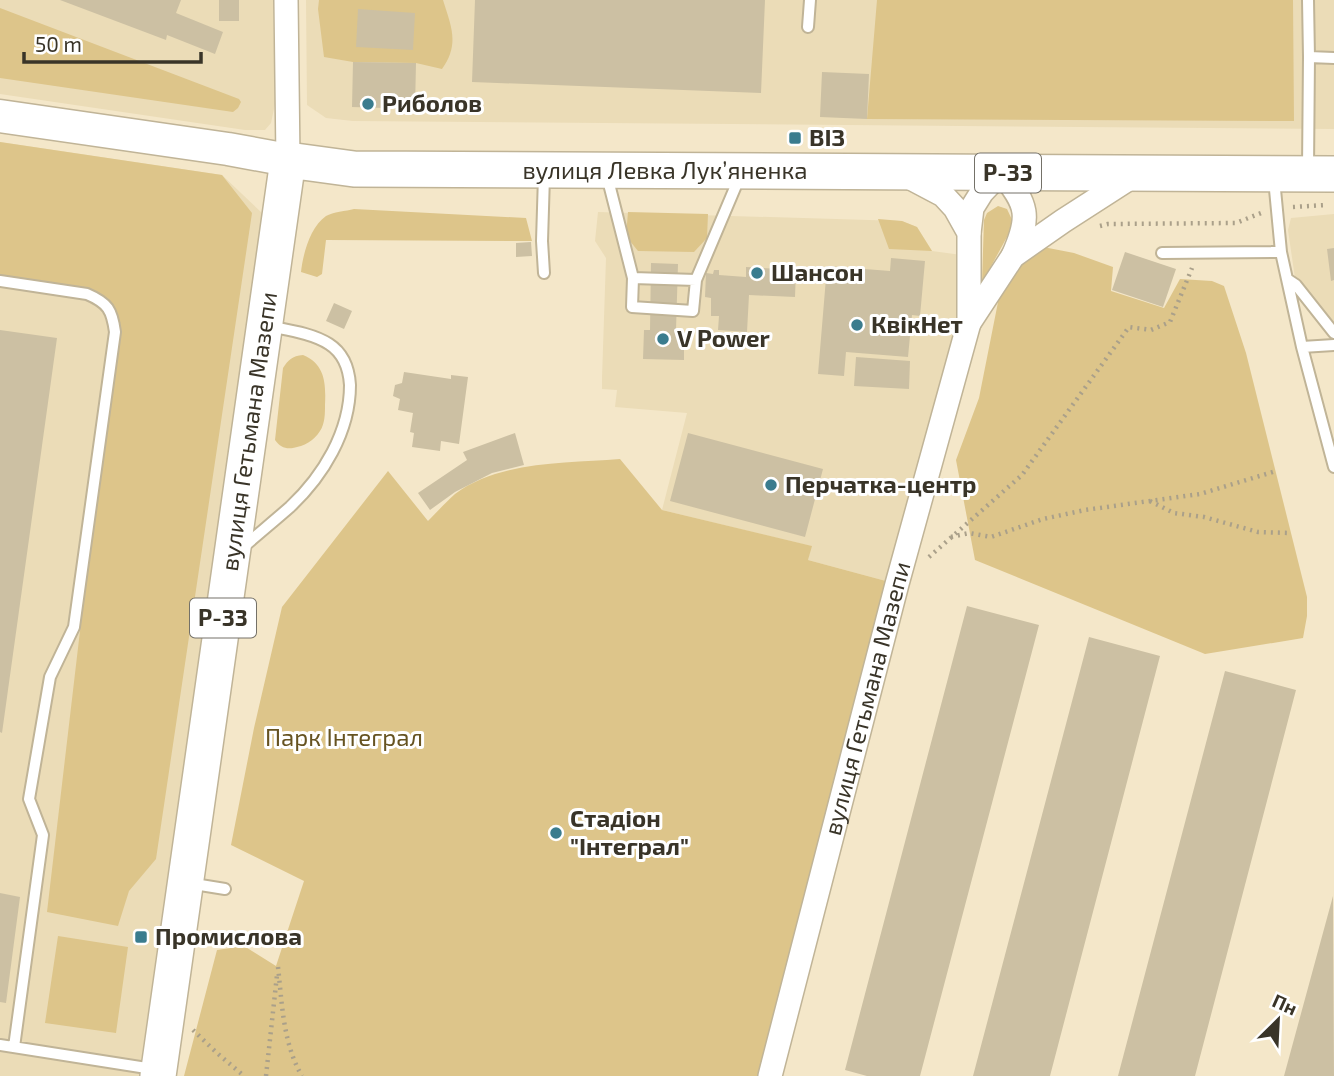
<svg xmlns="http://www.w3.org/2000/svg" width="1334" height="1076" viewBox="0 0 1334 1076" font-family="'Exo 2',sans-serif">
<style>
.built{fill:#ebdcb7}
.green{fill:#ddc58a}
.building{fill:#ccc0a3}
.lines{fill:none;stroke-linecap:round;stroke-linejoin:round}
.lane-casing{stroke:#c0b497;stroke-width:14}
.street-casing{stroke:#c0b497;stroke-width:26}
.secondary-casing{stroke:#c0b497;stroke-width:35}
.primary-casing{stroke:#c0b497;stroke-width:38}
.path{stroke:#aaa08a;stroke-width:4.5;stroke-dasharray:2 5;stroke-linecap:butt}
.lane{stroke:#fff;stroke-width:10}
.street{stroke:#fff;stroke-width:23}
.secondary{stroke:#fff;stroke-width:32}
.primary{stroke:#fff;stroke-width:35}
.poi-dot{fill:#3a7c8e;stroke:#fff;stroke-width:2.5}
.labels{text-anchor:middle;stroke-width:6;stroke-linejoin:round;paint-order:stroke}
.shield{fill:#fff;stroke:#747168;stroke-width:2}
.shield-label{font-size:23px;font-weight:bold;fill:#393428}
.poi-label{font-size:24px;font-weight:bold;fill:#393428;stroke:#fff;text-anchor:start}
.street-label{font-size:24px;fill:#393428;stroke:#fff}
.park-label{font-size:24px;fill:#665321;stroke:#fff}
</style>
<rect width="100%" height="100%" fill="#f4e7c9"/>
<!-- built -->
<path class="built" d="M0 0H273L275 104 271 123 265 130H245L0 94Z
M306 0H1334V129L353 121 326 118 307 105Z
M0 142 222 175 262 213 139 1076H0Z
M598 212 902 221 917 227 932 251 969 256V323L897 584 808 560 811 546 662 510 687 413 615 407 617 390 602 389V378L606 258 595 241Z
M1334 214V333L1296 285 1288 230 1291 218Z"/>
<!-- green -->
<path class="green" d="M319 0H443C451 26 460 44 442 69L416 63 353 62 324 57 318 9Z
M877 0H1293L1294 121 867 119Z
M0 8 239 99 241 102 238 108 233 112 0 78Z
M0 142 222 175 252 213 156 859 129 891 118 926 47 912 115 333 99 299 0 281Z
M998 206 1007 209 1014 224 982 283 984 220 987 213Z
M354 209 526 218 532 241 326 240 322 274 317 277 301 272C303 254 310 227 326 216 333 212 346 211 354 209Z
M628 212 708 214 707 238 694 252 638 251 626 236Z
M878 219 902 221 917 227 932 251 889 249Z
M1038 246 1074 253 1113 267 1111 291 1164 308 1180 279 1212 281 1224 286 1246 353 1307 597V616L1303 638 1205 654 975 560 956 460 979 398 1001 287Z
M303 355C325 364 326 383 325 405 325 413 325 424 320 431 314 441 304 446 293 448 285 449 280 447 275 440L283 368C288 360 292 356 303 355Z
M620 459 662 510 812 546 808 560 897 584 770 1076H184L217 950 244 946 276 966 304 881 231 845 254 728 282 607 388 471 428 521C437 512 446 502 455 494 499 461 567 463 620 459Z
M58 936 128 947 116 1033 45 1023Z"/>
<!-- building -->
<path class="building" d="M60 0H181L176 13 223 32 215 54 167 35 166 40Z
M219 0H239V21H219Z
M475 0H765L761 93 472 82Z
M358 9 415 13 413 50 356 47Z
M353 62 416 63 415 109 352 107Z
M822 72 869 74 867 119 820 117Z
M531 242 532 256 516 257V243Z
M1334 248V280L1331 281 1327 249Z
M1125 252 1176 269 1163 307 1112 290Z
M891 258 925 261 920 316 912 315 908 357 846 352 844 376 818 374 827 266 890 271Z
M651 263 678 264 676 330 684 331V360L643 359 644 330H650Z
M746 267 796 270 795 297 749 295 747 332 718 330 719 316H711V298L705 297 706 273 713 274 714 270H719V275L746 277Z
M334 303 352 311 344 329 326 321Z
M0 330 57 338 2 733 0 732Z
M856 357 910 361 909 389 854 386Z
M404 372 451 379V375L468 377 459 444 441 441 440 451 412 447 414 433 410 432 413 413 398 410 400 399 393 396 395 385 402 383Z
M515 433 524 465 492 473 455 492 430 510 418 493 467 460 463 452Z
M688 433 823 469 805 537 670 501Z
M967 606 1039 625 920 1076H867L845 1070Z
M1089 637 1160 656 1050 1076H973Z
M1225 671 1296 690 1195 1076H1118Z
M0 893 20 897 6 1003 0 1002Z
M1333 896 1334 1076H1284Z"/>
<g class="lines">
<defs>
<path id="lane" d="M1308 0 1309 57 1308 168
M808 27 810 0
M1309 57 1334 58
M607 176 633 278 696 280 740 176
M1274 179 1281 252 1302 347 1334 467
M1162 253 1281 252
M544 273 542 241 544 176
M633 278 632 307 693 311 696 280
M1287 279 1296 285 1334 333
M0 281 87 294C108 303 112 310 115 332L74 627 50 677 29 799 43 835 14 1047
M1302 347 1334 345
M241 549C257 535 274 521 290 507 323 476 350 432 350 385 349 369 343 353 329 344 312 333 287 330 268 326
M188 883 225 889
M0 1045 153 1069"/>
<g id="street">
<path d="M286 0 288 160"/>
<path d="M969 233 972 208 982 192 1001 172C1028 205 1031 216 1013 256"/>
<path d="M969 323 1013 256 1063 221 1136 174"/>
<path id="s1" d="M770 1076 897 584 969 323V233L955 208 943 195 907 176"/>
</g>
<path id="secondary" d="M0 116 228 149 288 160"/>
<g id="primary">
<path id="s2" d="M158 1076 288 160 354 169 1334 174"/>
</g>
</defs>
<!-- lane casing -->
<use href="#lane" class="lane-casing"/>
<!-- street casing -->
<use href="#street" class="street-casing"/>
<!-- secondary casing -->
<use href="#secondary" class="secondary-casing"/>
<!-- primary casing -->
<use href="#primary" class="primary-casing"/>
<!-- path -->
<path class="path" d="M1293 207 1326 205
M1100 226 1108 224 1236 223 1261 213
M1150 501 1174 513 1204 517 1258 532 1290 533
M951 537 969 533 991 537 1043 519 1085 510 1200 494 1276 471
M929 557 1022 475 1129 327 1151 330 1170 322 1192 268
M278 967C282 1003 283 1044 302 1076
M193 1030 217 1053 244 1076
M266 1076 277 975"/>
<!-- lane -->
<use href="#lane" class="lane"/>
<!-- street -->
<use href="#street" class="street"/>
<!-- secondary -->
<use href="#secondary" class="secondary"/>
<!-- primary -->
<use href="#primary" class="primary"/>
</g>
<!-- markers -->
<g class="poi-dot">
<circle cx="368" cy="104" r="7"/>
<rect x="788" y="131" width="14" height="14" rx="3.5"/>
<circle cx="757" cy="273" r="7"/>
<circle cx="857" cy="325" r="7"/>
<circle cx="663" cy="339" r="7"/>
<circle cx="771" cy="485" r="7"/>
<circle cx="556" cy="833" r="7"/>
<rect x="134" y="930" width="14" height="14" rx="3.5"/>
</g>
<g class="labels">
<!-- shield labels -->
<g class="shield">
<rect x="975" y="153.5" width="66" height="39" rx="5"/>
<rect x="190" y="598.5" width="66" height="39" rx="5"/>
</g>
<g class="shield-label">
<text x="1008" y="181">Р-33</text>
<text x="223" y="626">Р-33</text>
</g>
<!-- poi labels -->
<g class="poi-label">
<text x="382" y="112">Риболов</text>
<text x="809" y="146">ВІЗ</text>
<text x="771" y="281">Шансон</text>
<text x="871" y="333">КвікНет</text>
<text x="677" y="347">V Power</text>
<text x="785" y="493">Перчатка-центр</text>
<text x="570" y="827">Стадіон<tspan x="570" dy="28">"Інтеграл"</tspan></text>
<text x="155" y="945">Промислова</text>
</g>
<!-- street labels -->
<g class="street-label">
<text x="665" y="179">вулиця Левка Лукʼяненка</text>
<text dy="8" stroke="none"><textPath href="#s2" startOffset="651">вулиця Гетьмана Мазепи</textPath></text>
<text dy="8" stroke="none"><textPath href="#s1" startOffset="390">вулиця Гетьмана Мазепи</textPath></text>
</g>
<!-- park labels -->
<g class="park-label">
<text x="344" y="746">Парк Інтеграл</text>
</g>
</g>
<!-- north arrow -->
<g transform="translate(1278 1020) rotate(24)" stroke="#ffffff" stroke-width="5" paint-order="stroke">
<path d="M0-5L12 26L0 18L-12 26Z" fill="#393428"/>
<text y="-10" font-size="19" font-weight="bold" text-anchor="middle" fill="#393428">Пн</text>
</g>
<!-- scale -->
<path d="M24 52v10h177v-10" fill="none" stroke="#393428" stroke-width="3.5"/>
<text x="35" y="52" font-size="21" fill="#393428" stroke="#ffffff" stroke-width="5" paint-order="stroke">50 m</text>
</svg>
